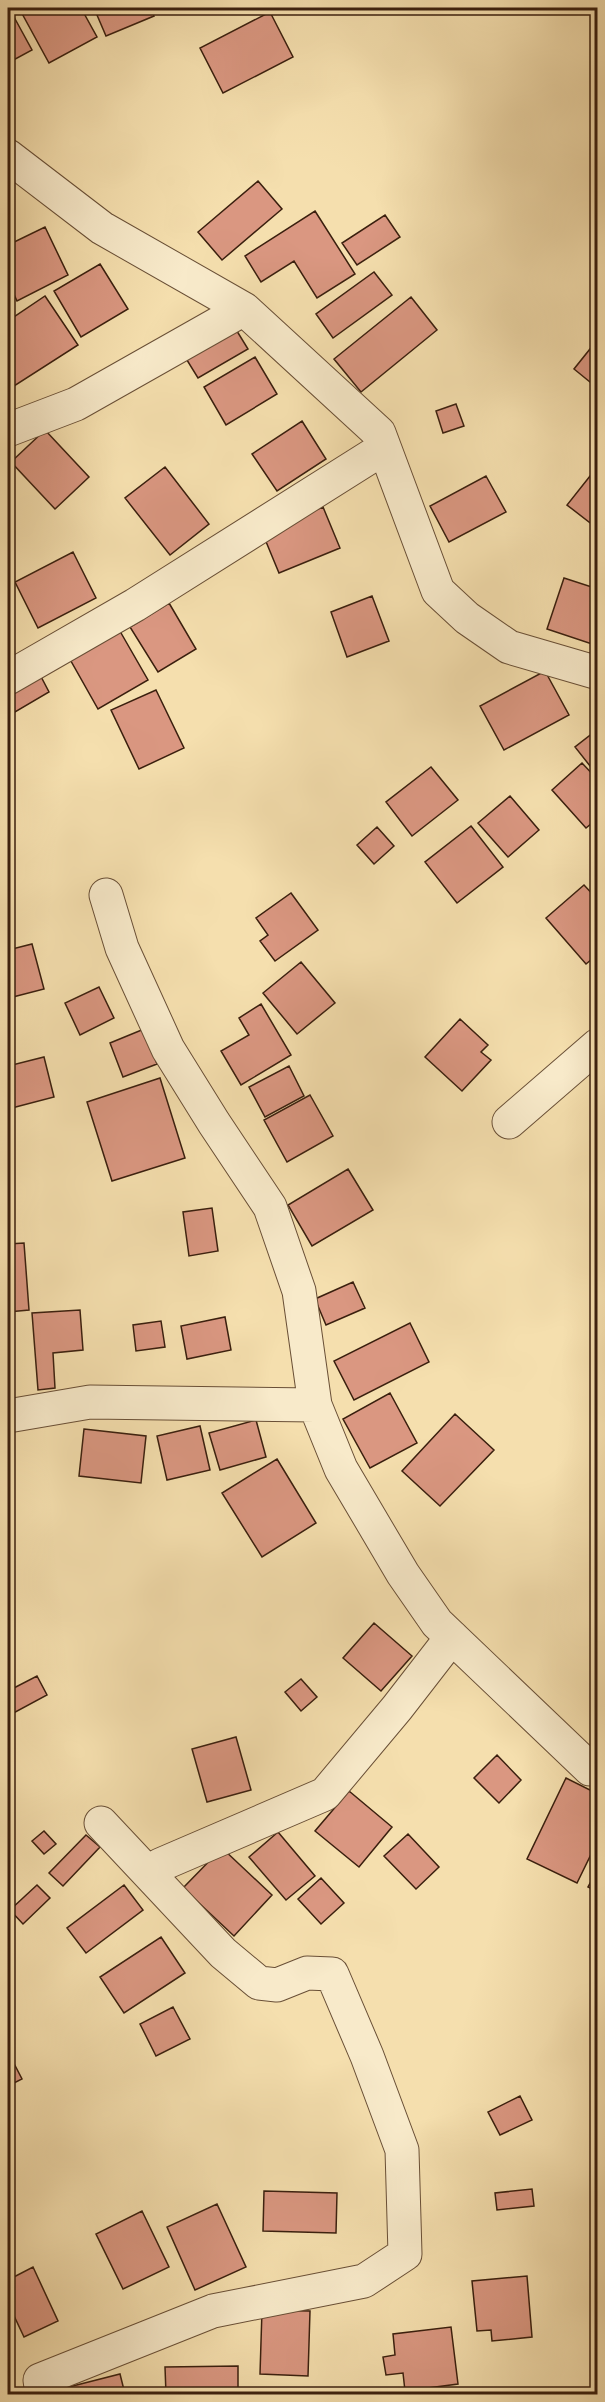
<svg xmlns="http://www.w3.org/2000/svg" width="605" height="2402" viewBox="0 0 605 2402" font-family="'Libre Bodoni',serif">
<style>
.building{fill:#da9781;stroke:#3a1f0e;stroke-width:1.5}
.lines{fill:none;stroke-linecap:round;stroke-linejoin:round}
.minor-casing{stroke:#694f36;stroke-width:35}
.minor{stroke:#f8eaca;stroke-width:33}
</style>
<rect width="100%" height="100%" fill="#f5dfae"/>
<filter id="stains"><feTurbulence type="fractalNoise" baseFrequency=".00333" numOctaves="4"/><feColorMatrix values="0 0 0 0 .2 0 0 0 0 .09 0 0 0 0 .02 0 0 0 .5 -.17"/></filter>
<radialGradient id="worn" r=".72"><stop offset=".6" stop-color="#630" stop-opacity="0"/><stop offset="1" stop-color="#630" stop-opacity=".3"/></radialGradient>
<!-- building -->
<path class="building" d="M19 8H81L97 37 49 63Z
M94 8H150L154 16 106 36Z
M270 12 293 57 223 93 200 48Z
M14 17 32 50 8 63V21Z
M258 181 282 209 222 260 198 232Z
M315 211 355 274 317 298 294 261 261 282 245 256Z
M385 215 400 237 357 265 342 243Z
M45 227 68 275 17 301 8 281V245Z
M100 264 128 309 81 337 54 291Z
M374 272 392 295 333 338 316 314Z
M45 296 78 345 11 388 8 383V321Z
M411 297 437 330 361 392 334 359Z
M232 323 248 349 198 378 182 352Z
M598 339V373L590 382 574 369Z
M255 357 277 394 226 425 204 387Z
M456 404 464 426 443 433 436 411Z
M302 421 326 459 277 491 252 454Z
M45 430 89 477 55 509 11 462Z
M598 466V529L567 505Z
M165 467 209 524 170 555 125 498Z
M486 476 506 512 449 542 430 506Z
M323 507 340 548 279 573 262 532Z
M73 552 96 598 38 628 15 582Z
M564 578 598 589V646L547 629Z
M372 596 389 641 347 657 331 612Z
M169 603 196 649 158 672 130 627Z
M117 626 148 680 98 709 67 654Z
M37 669 49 692 15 712 8 698V685Z
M545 671 569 715 504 750 480 706Z
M156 690 184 748 139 769 111 710Z
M598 729V776L575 747Z
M582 763 598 780V818L586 828 552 790Z
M431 767 458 800 412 836 386 802Z
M510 796 539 830 508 857 478 823Z
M471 826 503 867 457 903 425 862Z
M377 827 394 846 374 864 357 845Z
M584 885 598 900V954L586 964 546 918Z
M291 893 318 930 275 961 260 941 268 935 256 918Z
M32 944 44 989 9 998 8 950Z
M301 962 335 1003 297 1034 263 993Z
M99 987 114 1018 80 1035 65 1003Z
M261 1004 291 1055 241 1085 221 1051 249 1035 239 1018Z
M460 1019 488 1045 481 1052 491 1060 462 1091 425 1057Z
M144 1029 157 1064 123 1077 110 1043Z
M44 1057 54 1097 8 1109V1066Z
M289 1066 304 1096 265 1117 249 1087Z
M160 1078 185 1158 112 1181 87 1102Z
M310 1095 333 1136 287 1162 264 1120Z
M348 1169 373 1210 312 1246 288 1205Z
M212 1208 218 1251 189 1256 183 1212Z
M24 1243 29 1310 8 1312V1244Z
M353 1282 365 1308 326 1325 315 1299Z
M80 1310 83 1350 53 1353 55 1388 38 1390 32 1313Z
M225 1317 231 1350 187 1359 181 1326Z
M161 1321 165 1347 136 1351 133 1325Z
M410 1323 429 1362 354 1400 334 1361Z
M390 1393 417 1443 370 1468 343 1419Z
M455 1414 494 1450 440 1506 402 1471Z
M256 1420 266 1457 220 1470 209 1433Z
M200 1426 210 1470 167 1480 157 1436Z
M84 1429 146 1436 141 1483 79 1476Z
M277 1459 316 1523 262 1557 222 1493Z
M374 1623 412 1656 381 1691 343 1658Z
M37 1676 47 1695 8 1716V1691Z
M301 1679 317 1697 301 1711 285 1692Z
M236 1737 251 1790 207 1802 192 1749Z
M497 1755 521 1780 499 1803 474 1778Z
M566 1778 598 1794V1840L577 1883 527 1859Z
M349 1791 392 1827 359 1867 315 1831Z
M44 1831 56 1844 44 1854 32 1841Z
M278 1832 315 1876 286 1900 249 1857Z
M408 1834 439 1867 416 1889 384 1856Z
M86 1835 100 1847 63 1886 49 1873Z
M222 1848 272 1895 234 1936 183 1888Z
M598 1869V1892L588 1887Z
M321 1878 344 1903 321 1924 298 1899Z
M37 1885 50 1898 23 1924 10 1910Z
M124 1885 143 1910 86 1953 67 1928Z
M161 1937 185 1973 124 2013 100 1977Z
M173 2007 190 2039 156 2056 140 2024Z
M8 2052 22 2079 8 2086Z
M520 2096 532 2120 500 2135 488 2112Z
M532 2189 534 2206 497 2210 495 2193Z
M264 2191 337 2193 336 2233 263 2231Z
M217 2204 246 2267 195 2290 167 2227Z
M142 2211 169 2267 123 2289 96 2234Z
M33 2267 58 2321 24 2337 8 2303V2280Z
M527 2276 532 2337 492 2341 491 2330 477 2331 472 2281Z
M262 2310 310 2311 308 2376 260 2374Z
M451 2327 458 2384 405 2391 403 2373 386 2375 383 2357 395 2355 393 2334Z
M238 2366V2394H166L165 2367Z
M120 2374 125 2394H58L57 2390Z"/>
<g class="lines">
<defs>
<path id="minor" d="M8 156 102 228 244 309 379 433 438 591 467 618 509 647 598 673
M8 430 76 404 244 309
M8 678 135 605 384 448
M106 895 122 948 168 1049 214 1123 270 1207 299 1291 315 1405
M509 1122 598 1045
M8 1416 90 1402 315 1405 341 1469 403 1574 437 1623 590 1769H598
M150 1875 160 1865 325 1794 397 1708 452 1637
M42 2394 40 2380 213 2311 364 2281 405 2254 402 2150 367 2056 332 1974 307 1973 277 1985 259 1983 223 1953 101 1823"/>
</defs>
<!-- minor casing -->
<use href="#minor" class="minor-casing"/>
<!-- minor -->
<use href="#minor" class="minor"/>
</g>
<!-- margin -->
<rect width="605" height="2402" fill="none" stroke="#f5dfae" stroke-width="30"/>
<rect x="9" y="9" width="587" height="2384" fill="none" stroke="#3a1f0e" stroke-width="3"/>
<rect x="15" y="15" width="575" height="2372" fill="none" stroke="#3a1f0e" stroke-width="1.5"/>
<rect width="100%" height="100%" filter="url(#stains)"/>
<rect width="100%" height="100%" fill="url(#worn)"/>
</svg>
